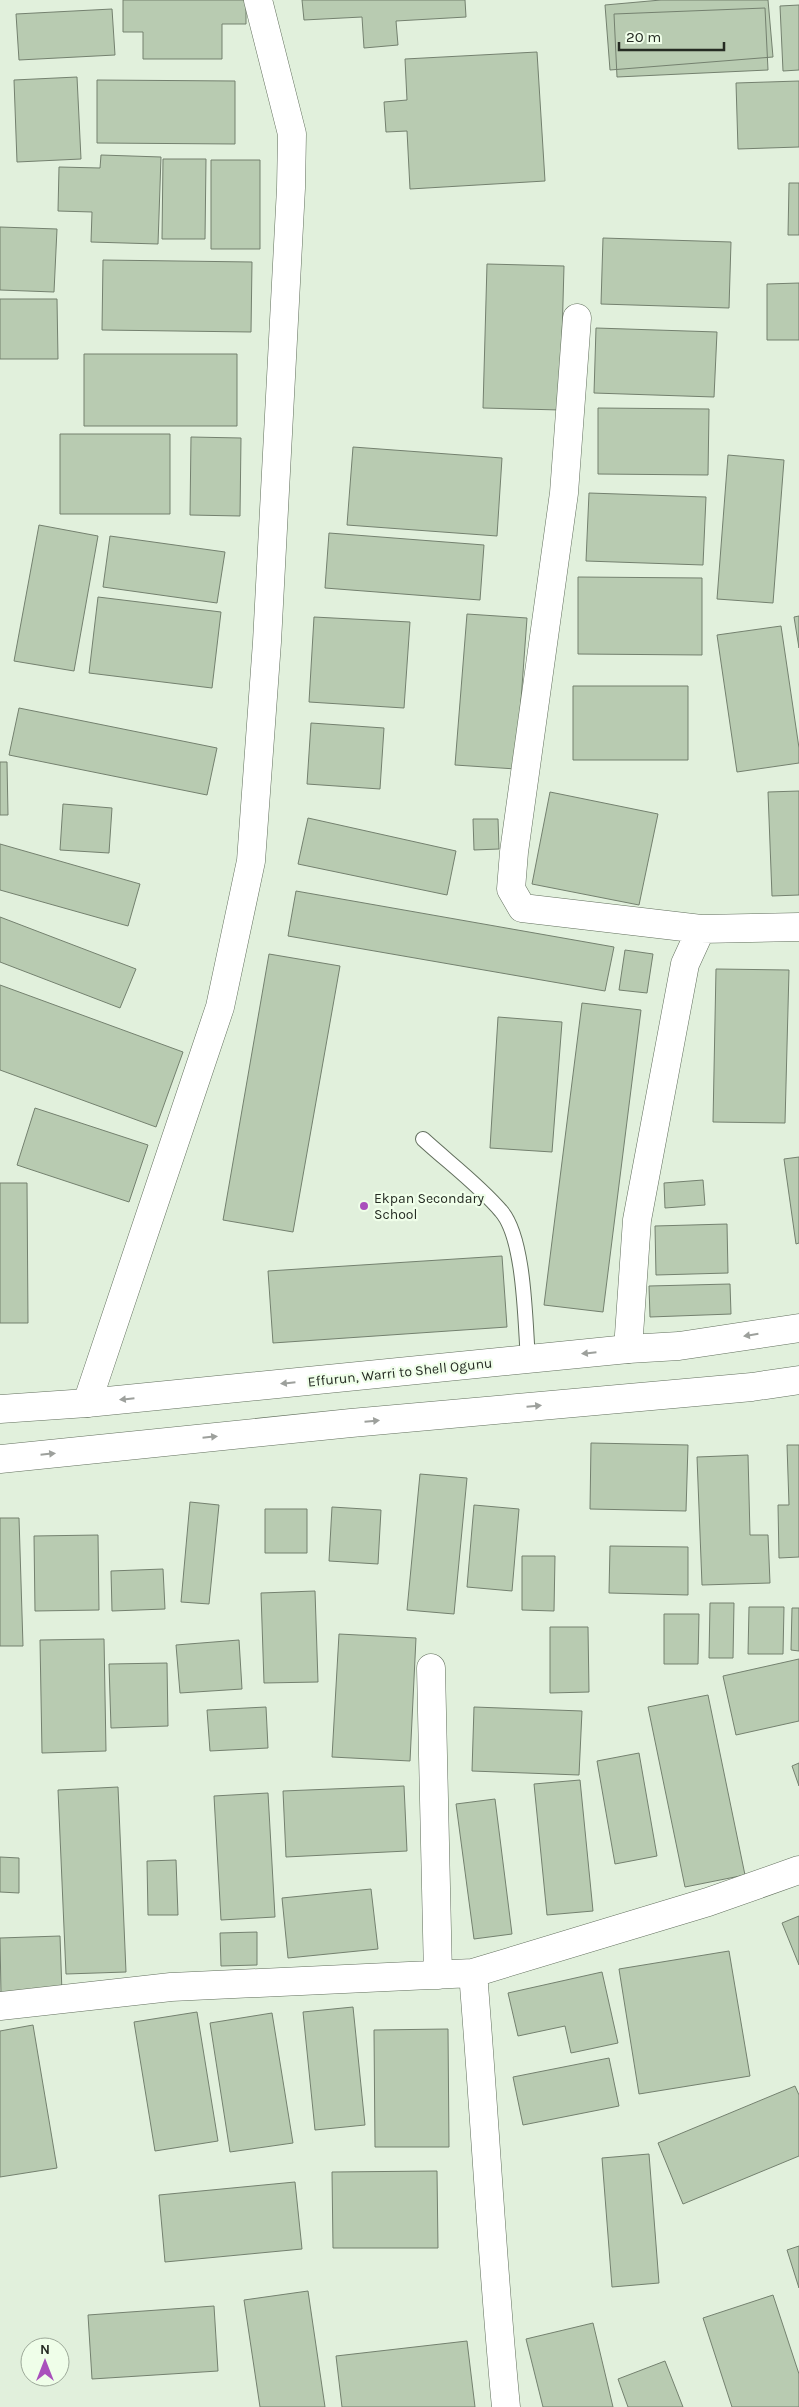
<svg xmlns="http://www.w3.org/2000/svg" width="799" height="2407" viewBox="0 0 799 2407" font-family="Karla,sans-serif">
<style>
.building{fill:#b8cbb1;stroke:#74816f}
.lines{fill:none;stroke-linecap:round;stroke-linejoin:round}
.lane-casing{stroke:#626f5d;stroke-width:16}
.street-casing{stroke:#626f5d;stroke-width:29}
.secondary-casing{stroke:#626f5d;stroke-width:29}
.lane{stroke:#fff;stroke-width:14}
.street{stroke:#fff;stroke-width:28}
.secondary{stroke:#fff;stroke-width:28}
.oneway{fill:#9da09c}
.poi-dot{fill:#a950bc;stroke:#effee9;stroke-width:2}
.labels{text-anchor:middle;stroke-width:4.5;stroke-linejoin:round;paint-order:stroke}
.poi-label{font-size:14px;fill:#252b23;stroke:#effee9;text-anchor:start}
.street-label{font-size:14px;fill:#252b23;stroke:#effee9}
</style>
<rect width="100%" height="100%" fill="#e1f0dc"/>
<!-- building -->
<path class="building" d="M123 0H246V24H222V59H143V32H123Z
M302 0H465L466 17 396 21 398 45 364 48 362 17 304 20Z
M661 0H768L773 57 610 70 605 5Z
M799 5V70L783 71 780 6Z
M765 8 768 70 617 77 614 14Z
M112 9 115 55 19 60 16 14Z
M537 52 545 181 410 189 407 131 386 132 384 102 407 100 405 59Z
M77 77 81 159 17 162 14 80Z
M97 80 235 81V144L97 143Z
M799 81V147L738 149 736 83Z
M101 155 161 157 158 244 91 242 92 212 58 211 59 167 100 168Z
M163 159H206L205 239H162Z
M211 160H260V249H211Z
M789 183H799V235H788Z
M0 227 57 229 54 292 0 290Z
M603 238 731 242 729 308 601 304Z
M103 260 252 262 251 332 102 330Z
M487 264 564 266 560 410 483 408Z
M799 283V340H767V284Z
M0 299H57L58 359H0Z
M596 328 717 332 714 397 594 393Z
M84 354H237V426H84Z
M598 408 709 409 708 475 598 474Z
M60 434H170V514H60Z
M191 437 241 438 240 516 190 515Z
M353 447 502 458 497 536 347 525Z
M728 455 784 460 773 603 717 599Z
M589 493 706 497 703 565 586 561Z
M39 525 98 536 74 671 14 661Z
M329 533 484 545 480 600 325 588Z
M110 536 225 552 217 603 103 587Z
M578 577 702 578V655L578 654Z
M98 597 221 612 212 688 89 673Z
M467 614 527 618 516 769 455 765Z
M799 616V648L794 617Z
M314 617 410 622 404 708 309 702Z
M781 626 799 748V763L737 772 717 635Z
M573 686H688V760H573Z
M19 708 217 748 207 795 9 755Z
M311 723 384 728 380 789 307 784Z
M0 762H7L8 815H0Z
M799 791V895L772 896 768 792Z
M550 792 658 814 639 905 532 884Z
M63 804 112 808 109 853 60 850Z
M308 818 456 851 447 895 298 864Z
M473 819H498L499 849 474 850Z
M0 844 140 884 128 926 0 890Z
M296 891 614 947 605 991 288 936Z
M0 917 136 969 120 1008 0 962Z
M625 950 653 954 647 993 619 990Z
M269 954 340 966 293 1232 223 1220Z
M716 969 789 970 785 1123 713 1122Z
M0 985 183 1052 156 1127 0 1070Z
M582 1003 641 1010 603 1312 544 1305Z
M498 1017 562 1022 552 1152 490 1148Z
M35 1108 148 1145 129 1202 17 1165Z
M799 1157V1243L796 1244 784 1159Z
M703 1180 705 1205 665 1208 664 1183Z
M0 1183H27L28 1323H0Z
M727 1224 728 1273 656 1275 655 1226Z
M502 1256 507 1327 273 1343 268 1271Z
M730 1284 731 1314 650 1317 649 1286Z
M591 1443 688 1445 686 1511 590 1509Z
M787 1445H799V1557L779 1558 778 1505H789Z
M748 1455 750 1535H768L770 1583 702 1585 697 1457Z
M420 1474 467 1478 454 1614 407 1610Z
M190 1502 219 1505 209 1604 181 1602Z
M474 1505 519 1509 512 1591 467 1587Z
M332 1507 381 1510 378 1564 329 1561Z
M265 1509H307V1553H265Z
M0 1518H19L23 1646H0Z
M98 1535 99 1610 35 1611 34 1536Z
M610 1546 688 1547V1595L609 1593Z
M522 1556H555L554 1611 522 1610Z
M163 1569 165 1609 112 1611 111 1571Z
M315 1591 318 1682 264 1683 261 1593Z
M710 1603H734L733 1658H709Z
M749 1607H784L783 1654H748Z
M792 1608H799V1651L791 1650Z
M664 1614H699L698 1664H664Z
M550 1627H588L589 1692 550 1693Z
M339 1634 416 1638 410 1761 332 1757Z
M104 1639 106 1751 42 1753 40 1640Z
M239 1640 242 1689 180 1693 176 1645Z
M799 1659V1721L736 1735 723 1676Z
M167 1663 168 1726 111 1728 109 1664Z
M708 1695 745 1875 685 1887 648 1707Z
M266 1707 268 1748 210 1751 207 1710Z
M474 1707 582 1711 579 1775 472 1771Z
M639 1753 657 1856 615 1864 597 1761Z
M799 1763V1786L792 1766Z
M580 1780 593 1911 547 1915 534 1784Z
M404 1786 407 1851 286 1857 283 1791Z
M118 1787 126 1972 66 1974 58 1790Z
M268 1793 275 1917 221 1920 214 1796Z
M495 1799 512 1934 474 1939 456 1804Z
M0 1857 19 1858V1893L0 1892Z
M176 1860 178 1915H148L147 1861Z
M371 1889 378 1949 288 1958 282 1898Z
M799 1916V1965L782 1923Z
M257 1932V1965L221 1966 220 1933Z
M60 1936 62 1993 1 1995 0 1938Z
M729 1951 750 2076 639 2094 619 1969Z
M602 1972 618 2043 571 2053 565 2026 518 2036 508 1993Z
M353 2007 365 2125 315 2130 303 2012Z
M197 2012 218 2141 155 2151 134 2022Z
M272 2013 293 2143 230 2152 210 2023Z
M33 2025 57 2168 0 2177V2031Z
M448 2029 449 2147H375L374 2030Z
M609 2058 619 2106 523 2125 513 2077Z
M795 2086 799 2095V2156L683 2204 658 2143Z
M649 2154 659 2283 612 2287 602 2158Z
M437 2171 438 2248H333L332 2172Z
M295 2182 302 2249 165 2262 159 2195Z
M799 2246V2288L787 2250Z
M308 2291 325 2407H260L244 2300Z
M773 2295 799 2374V2407H732L703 2318Z
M214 2306 218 2371 92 2379 88 2315Z
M593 2323 613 2407H543L526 2339Z
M467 2341 475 2407H342L336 2356Z
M665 2361 683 2407H628L618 2379Z"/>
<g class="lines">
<defs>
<path id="lane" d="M423 1139C448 1162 479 1185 501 1211 525 1238 525 1323 528 1359"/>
<path id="street" d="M577 318 564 493 514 852 511 889 522 908 701 929 685 964 637 1220 628 1349
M701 929 799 927
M87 1403 220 1007 251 861 267 642 291 188 292 134 258 0
M431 1668 438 1975
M473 1973C485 2118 492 2263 506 2407
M0 2006 171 1987 473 1973 708 1902 799 1870"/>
<path id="secondary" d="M0 1409 87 1403 628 1349 679 1346 799 1328
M0 1459 351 1423 752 1387 799 1380"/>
</defs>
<!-- lane casing -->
<use href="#lane" class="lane-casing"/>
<!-- street casing -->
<use href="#street" class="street-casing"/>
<!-- secondary casing -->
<use href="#secondary" class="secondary-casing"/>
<!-- lane -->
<use href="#lane" class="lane"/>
<!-- street -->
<use href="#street" class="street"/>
<!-- secondary -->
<use href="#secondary" class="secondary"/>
</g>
<!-- one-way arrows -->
<defs><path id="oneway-solid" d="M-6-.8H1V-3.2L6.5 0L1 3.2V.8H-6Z" transform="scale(1.25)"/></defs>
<g class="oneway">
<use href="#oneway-solid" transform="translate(751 1335) rotate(171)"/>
<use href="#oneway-solid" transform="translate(589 1353) rotate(174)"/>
<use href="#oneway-solid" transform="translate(288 1383) rotate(174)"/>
<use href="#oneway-solid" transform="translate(127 1399) rotate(174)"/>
<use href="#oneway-solid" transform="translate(534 1406) rotate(-5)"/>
<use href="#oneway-solid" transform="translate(372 1421) rotate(-5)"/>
<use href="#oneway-solid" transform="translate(210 1437) rotate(-6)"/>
<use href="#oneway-solid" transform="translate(48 1454) rotate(-6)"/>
</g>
<!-- markers -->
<circle class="poi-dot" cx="364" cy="1206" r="5"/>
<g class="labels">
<!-- poi labels -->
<g class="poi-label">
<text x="374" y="1203">Ekpan Secondary<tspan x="374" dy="16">School</tspan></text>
</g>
<!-- street labels -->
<g class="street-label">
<text transform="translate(400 1372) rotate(-6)" y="5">Effurun, Warri to Shell Ogunu</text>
</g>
</g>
<!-- north arrow -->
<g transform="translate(45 2362)"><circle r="24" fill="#effee9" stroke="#9eaa9a"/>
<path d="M0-4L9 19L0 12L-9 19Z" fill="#a950bc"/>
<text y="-8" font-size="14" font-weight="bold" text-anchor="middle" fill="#252b23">N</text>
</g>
<!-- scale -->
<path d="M619 42v8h105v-8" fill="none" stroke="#252b23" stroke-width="2.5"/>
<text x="626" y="42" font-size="15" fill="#252b23" stroke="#effee9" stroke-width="4" paint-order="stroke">20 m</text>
</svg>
